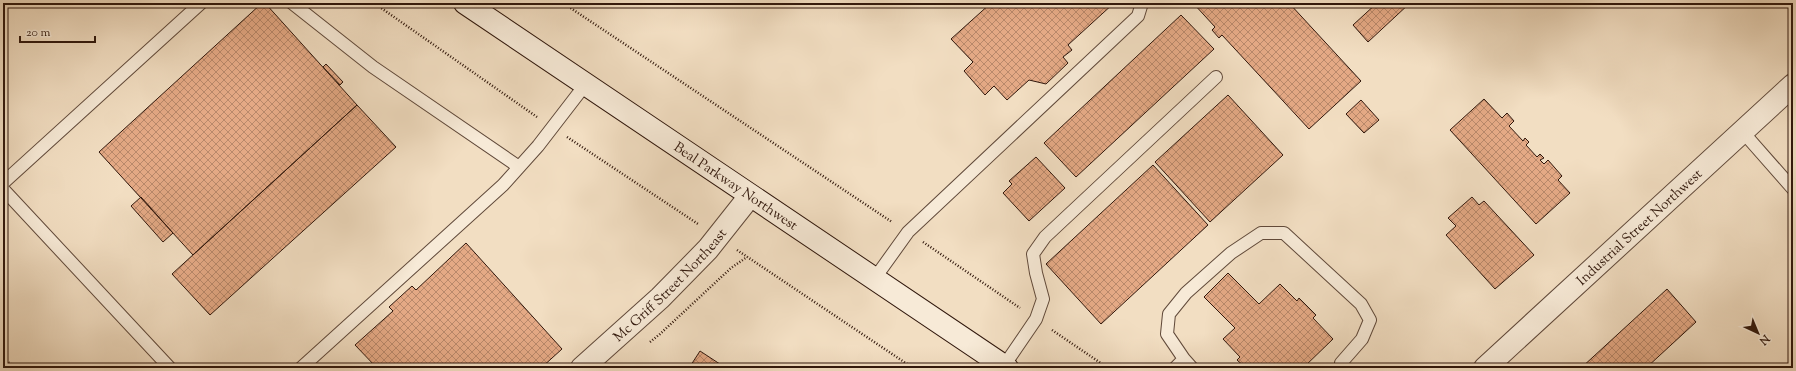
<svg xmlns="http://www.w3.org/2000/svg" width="1796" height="371" viewBox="0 0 1796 371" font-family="'Sorts Mill Goudy',serif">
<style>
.building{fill:url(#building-cross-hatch);stroke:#30170c}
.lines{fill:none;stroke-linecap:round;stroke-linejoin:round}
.lane-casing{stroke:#60493a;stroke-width:14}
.street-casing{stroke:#60493a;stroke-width:24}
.secondary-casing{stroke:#30170c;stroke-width:24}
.path{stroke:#30170c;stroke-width:2.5;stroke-dasharray:1 2;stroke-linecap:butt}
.lane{stroke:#f7ead7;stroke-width:12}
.street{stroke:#f7ead7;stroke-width:22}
.secondary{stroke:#f7ead7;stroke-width:22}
.labels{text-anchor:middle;stroke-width:4;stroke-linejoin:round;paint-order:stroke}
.street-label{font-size:14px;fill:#30170c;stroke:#f7ead7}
</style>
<defs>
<pattern id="building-cross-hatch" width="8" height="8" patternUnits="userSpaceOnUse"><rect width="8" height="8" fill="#e4a985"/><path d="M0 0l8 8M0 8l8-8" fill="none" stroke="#b9896b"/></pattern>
</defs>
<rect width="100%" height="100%" fill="#f2dec2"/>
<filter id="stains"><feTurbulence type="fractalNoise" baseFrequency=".005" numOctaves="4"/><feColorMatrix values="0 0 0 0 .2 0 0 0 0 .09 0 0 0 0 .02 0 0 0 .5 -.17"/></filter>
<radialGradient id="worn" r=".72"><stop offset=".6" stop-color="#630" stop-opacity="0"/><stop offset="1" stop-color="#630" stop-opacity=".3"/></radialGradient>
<!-- building -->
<path class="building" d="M262 3H265L357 105 193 255 99 152Z
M991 3H1114L1068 45 1072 50 1063 57 1068 63 1046 84 1029 80 1007 100 994 86 985 95 964 71 973 62 951 39Z
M1193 3H1289L1361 81 1309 129 1222 35 1219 38 1212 30 1215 27Z
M1377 3H1410L1368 42 1353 25Z
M1181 15 1214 49 1076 177 1044 143Z
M326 64 343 82 340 85 323 67Z
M1228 95 1283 155 1210 222 1155 162Z
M1484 99 1502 118 1507 113 1514 121 1509 126 1523 141 1525 138 1529 142 1526 145 1537 157 1540 154 1544 158 1540 160 1544 164 1548 160 1562 176 1558 180 1570 193 1536 224 1450 130Z
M1361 100 1379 120 1364 133 1346 114Z
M357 105 396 147 210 315 172 274Z
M1036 157 1065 188 1029 221 1003 193 1012 184 1009 181Z
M1153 165 1208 225 1101 324 1046 264Z
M141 197 173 233 163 242 131 206Z
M1472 197 1479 205 1484 201 1534 255 1495 289 1446 235 1456 226 1448 218Z
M466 243 562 349 541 368H377L355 345 393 311 389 307 412 286 416 290Z
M1228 273 1259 304 1280 284 1297 301 1299 298 1316 315 1313 318 1333 339 1303 368H1246L1237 360 1240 357 1223 339 1235 328 1204 297Z
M1667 289 1696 322 1646 368H1581Z
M700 351 726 368H689Z"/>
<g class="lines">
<defs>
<path id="lane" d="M292 3 373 67 519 167
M1742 131 1793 189
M3 183 201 3
M3 189 170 368
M875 278 908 232 1138 16 1142 3
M1184 359 1167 334 1169 314 1186 293 1231 253 1261 233H1284L1361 304 1370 320 1362 339 1341 363
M1004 366 1036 319 1043 299 1036 273 1033 254 1045 237 1216 77
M301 368 503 185 538 146 585 85
M1175 368 1184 359 1192 368"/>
<g id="street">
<path id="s1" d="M582 368 660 298 708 249 750 196"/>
<path id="s2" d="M1485 368 1793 85"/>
</g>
<g id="secondary">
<path id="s3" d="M465 3 1007 368"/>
</g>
</defs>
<!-- lane casing -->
<use href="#lane" class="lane-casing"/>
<!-- street casing -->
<use href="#street" class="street-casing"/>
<!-- secondary casing -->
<use href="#secondary" class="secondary-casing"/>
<!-- path -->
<path class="path" d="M374 3 537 117
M563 3 892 222
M567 137 698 224
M923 242 1020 308
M737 250 913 368
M1052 330 1108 368
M650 342 660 334 731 268 747 257
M3 360 20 368
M1417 368 1421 365"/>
<!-- lane -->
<use href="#lane" class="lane"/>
<!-- street -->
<use href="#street" class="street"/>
<!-- secondary -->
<use href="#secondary" class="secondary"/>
</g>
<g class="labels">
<!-- street labels -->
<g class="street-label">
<text dy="5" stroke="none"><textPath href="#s3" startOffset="327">Beal Parkway Northwest</textPath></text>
<text dy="5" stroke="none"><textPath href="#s2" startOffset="209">Industrial Street Northwest</textPath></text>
<text dy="5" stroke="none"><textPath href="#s1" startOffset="121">Mc Griff Street Northeast</textPath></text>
</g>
</g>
<!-- margin -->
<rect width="1796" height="371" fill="none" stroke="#f2dec2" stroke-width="16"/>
<rect x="4" y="4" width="1788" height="363" fill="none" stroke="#30170c" stroke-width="2"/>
<rect x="8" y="8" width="1780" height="355" fill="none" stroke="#30170c"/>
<!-- north arrow -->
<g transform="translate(1758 333) rotate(136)" stroke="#f7ead7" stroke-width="3" paint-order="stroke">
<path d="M0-3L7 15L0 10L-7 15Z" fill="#30170c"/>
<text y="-6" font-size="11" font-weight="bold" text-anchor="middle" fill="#30170c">N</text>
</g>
<!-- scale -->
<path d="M20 36v6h75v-6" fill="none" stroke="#30170c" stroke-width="2"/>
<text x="26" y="36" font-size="12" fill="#30170c" stroke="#f7ead7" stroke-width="3" paint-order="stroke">20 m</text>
<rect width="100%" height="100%" filter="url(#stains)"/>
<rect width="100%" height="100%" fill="url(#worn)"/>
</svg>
